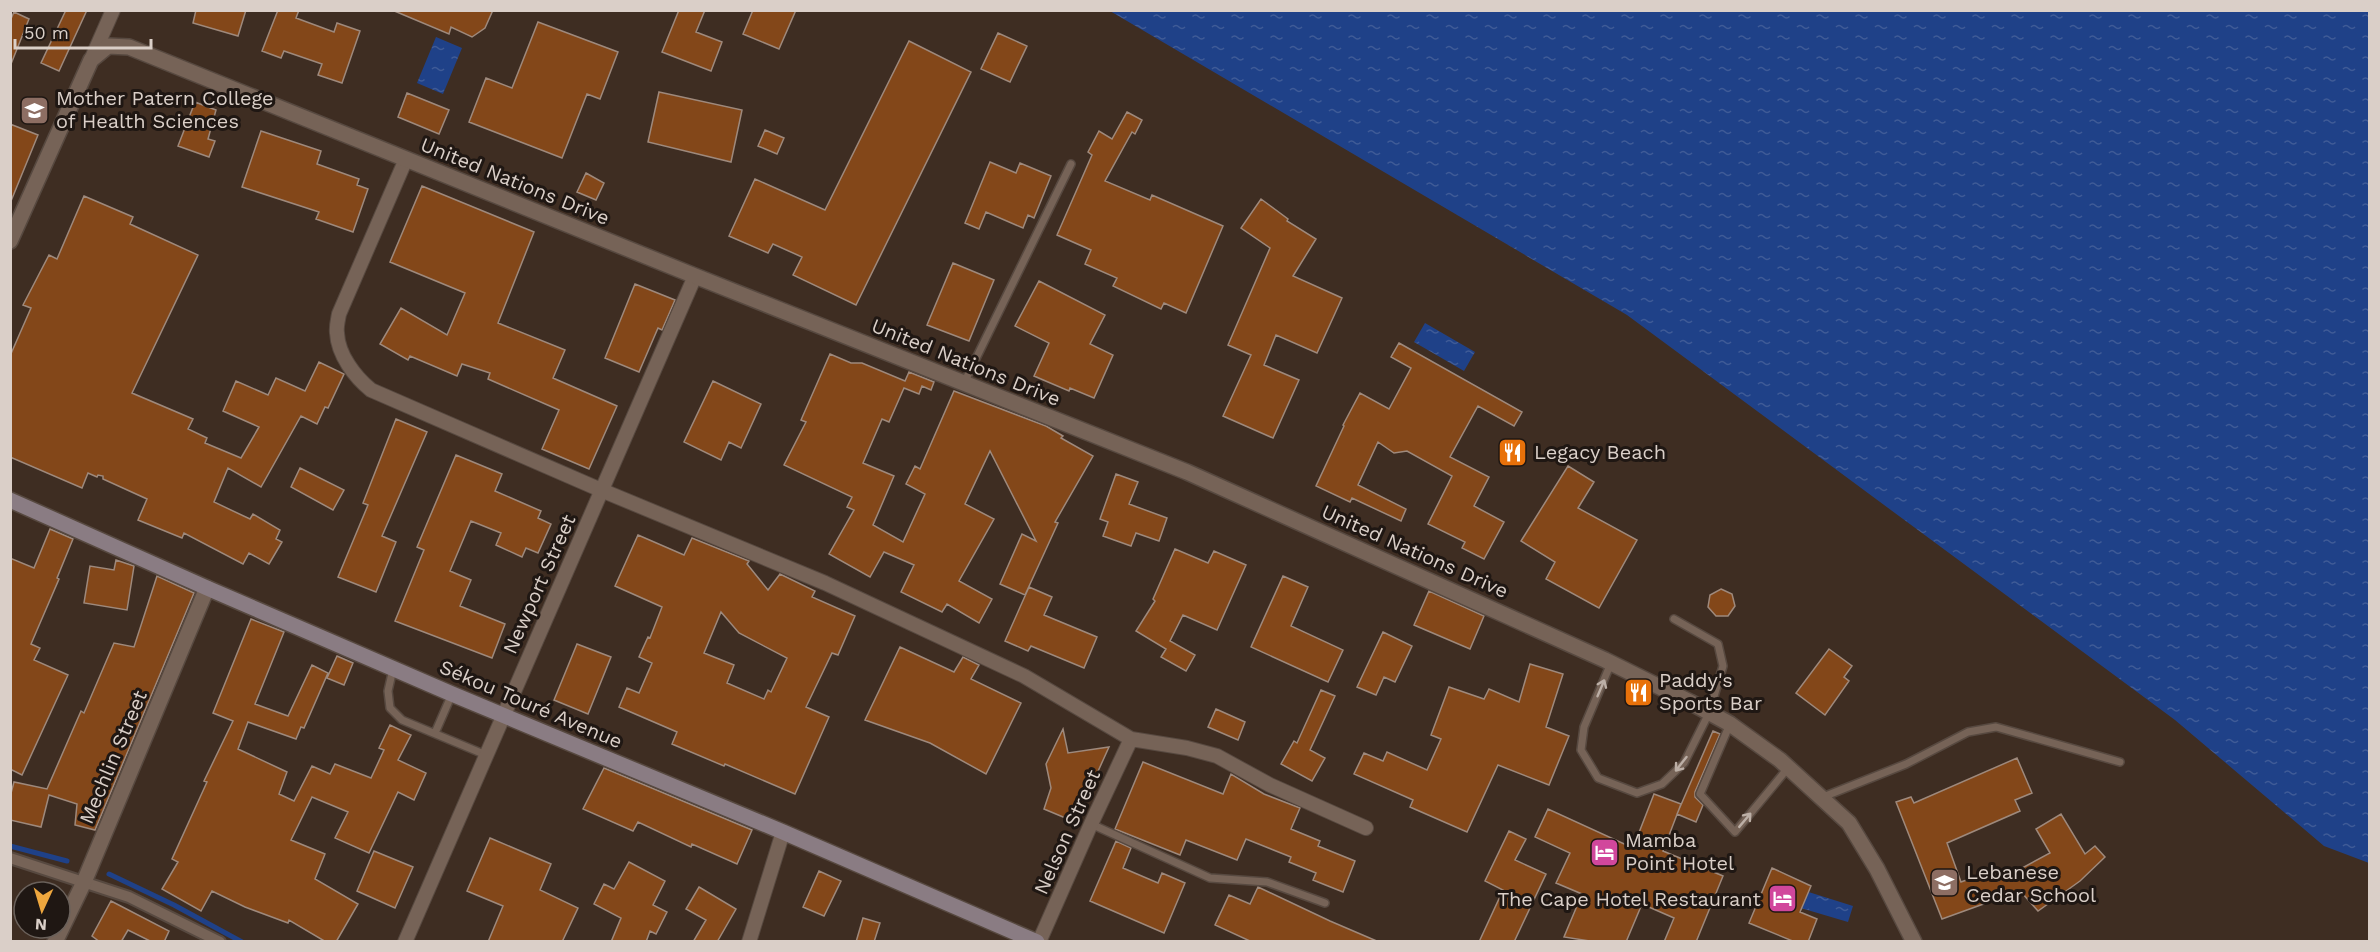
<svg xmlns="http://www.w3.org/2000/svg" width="2380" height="952" viewBox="0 0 2380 952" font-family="'Work Sans',sans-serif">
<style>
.water{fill:url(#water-ripples)}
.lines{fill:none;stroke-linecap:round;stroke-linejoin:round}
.stream{stroke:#1f4188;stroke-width:5}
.building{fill:#834719;stroke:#9e897c;stroke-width:1.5;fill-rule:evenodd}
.service-casing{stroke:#574940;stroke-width:10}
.pedestrian-casing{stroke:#574940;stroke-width:14}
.minor-casing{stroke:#574940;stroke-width:16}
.tertiary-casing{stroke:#574940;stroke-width:18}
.secondary-casing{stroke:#574940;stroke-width:18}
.service{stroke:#766357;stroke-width:7}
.pedestrian{stroke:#766357;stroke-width:10}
.minor{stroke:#766357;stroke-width:14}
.tertiary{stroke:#766357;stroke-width:15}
.secondary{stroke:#8a7c83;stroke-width:15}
.oneway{stroke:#bcafa6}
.labels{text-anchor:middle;stroke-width:6;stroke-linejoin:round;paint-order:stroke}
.poi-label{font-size:20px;fill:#dacfc8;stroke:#1f1713;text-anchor:start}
.street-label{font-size:20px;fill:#dacfc8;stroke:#1f1713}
</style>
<defs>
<pattern id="water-ripples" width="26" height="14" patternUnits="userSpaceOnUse" patternTransform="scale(1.5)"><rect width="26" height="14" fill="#1f4188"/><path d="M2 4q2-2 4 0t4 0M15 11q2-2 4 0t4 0" fill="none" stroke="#3f5b97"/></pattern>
</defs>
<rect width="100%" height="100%" fill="#3e2d22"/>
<!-- water -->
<path class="water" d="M1110 11H2369V863L2324 846 2175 720 1627 315Z
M436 37 462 48 443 94 417 83Z
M1425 323 1475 352 1464 371 1414 342Z
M1799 889 1853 906 1848 922 1794 906Z"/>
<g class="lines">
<!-- stream -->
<path class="stream" d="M10 846 67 861
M109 874 174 905 242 942"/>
</g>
<!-- building -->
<path class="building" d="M66 10H87L59 71 41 63Z
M196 10H246L238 36 193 23Z
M278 10H299L296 18 334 32 337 23 360 31 342 83 318 75 322 64 284 51 281 58 262 51Z
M392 10H493L485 28 472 37 451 27 449 34Z
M679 10H705L696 32 722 42 711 71 662 52Z
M753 10H796L779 49 743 34Z
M14 12 29 19 11 64 10 21Z
M538 22 618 52 600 99 587 94 562 158 469 122 486 78 512 88Z
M998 33 1027 46 1010 82 981 69Z
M909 41 971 72 856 305 793 275 802 257 773 244 768 253 729 236 755 179 825 210Z
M659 92 742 110 731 162 648 142Z
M407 93 449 110 439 134 398 117Z
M195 102 216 110 208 139 215 141 209 157 178 146Z
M1127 112 1142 120 1135 134 1132 132 1105 181 1150 200 1152 195 1223 226 1186 313 1164 303 1161 309 1113 286 1117 278 1085 264 1091 250 1057 235 1092 155 1088 152 1099 131 1112 139Z
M10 124 38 135 11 201H10Z
M765 130 784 138 777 154 758 146Z
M261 131 321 151 317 164 359 179 357 185 368 189 353 232 316 219 319 212 242 187Z
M990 162 1016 173 1020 163 1051 176 1034 218 1028 215 1023 228 986 212 979 229 965 223Z
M586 173 604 183 596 200 577 192Z
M422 186 534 232 498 323 565 350 553 378 617 406 589 469 542 449 559 410 488 379 490 373 462 364 457 376 410 356 408 360 380 344 401 308 447 335 465 293 390 262Z
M84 196 133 217 130 224 198 255 132 393 193 419 188 429 207 438 205 443 241 458 259 427 223 411 236 381 268 395 276 378 305 391 319 362 344 374 328 408 325 407 317 424 301 416 261 487 228 468 214 502 250 519 253 514 280 530 276 539 282 542 269 564 249 553 243 564 184 533 182 538 138 520 147 499 103 479V476L98 475 97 477 88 473 82 488 10 457V356L31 308 23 305 49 255 57 259Z
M1261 199 1288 219 1287 221 1316 239 1293 276 1342 298 1317 353 1276 335 1264 365 1299 380 1273 438 1223 416 1251 355 1228 345 1270 248 1241 228Z
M953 263 994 280 969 341 927 325Z
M1039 281 1105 315 1090 344 1113 355 1094 398 1070 388 1069 391 1034 376 1049 343 1015 326Z
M635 284 675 300 662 330 658 328 639 372 605 358Z
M1399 343 1522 412 1514 426 1478 406 1450 457 1489 477 1474 506 1504 522 1484 559 1462 548 1465 542 1428 524 1452 476 1407 451 1394 453 1378 442 1358 485 1406 509 1401 521 1352 498 1350 502 1316 486 1344 426 1343 425 1360 393 1389 409 1411 368 1391 357Z
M830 354 851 363H862L905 381 909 372 934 382 931 390 922 386 919 394 904 388 889 422 882 419 863 463 894 476 873 525 903 542 925 494 906 484 915 466 920 469 954 391 1046 426 1063 436 1061 438 1093 456 1055 522 1058 523 1025 595 1000 584 1022 534 1036 541 990 451 965 504 994 519 959 581 992 599 979 623 947 604 942 612 901 592 914 565 884 552 870 577 829 554 854 510 847 507 852 497 784 465 806 422 801 420Z
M713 381 761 404 741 448 729 442 721 460 684 442Z
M396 419 427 432 382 536 396 542 376 592 338 577 368 505 363 503Z
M456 455 502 474 495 491 541 511 538 518 551 524 538 553 526 548 522 557 496 545 501 533 471 521 450 571 471 580 460 606 505 624 492 658 395 621 424 550 417 547Z
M1568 466 1594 482 1578 508 1637 540 1599 608 1546 579 1555 562 1521 541Z
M300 468 344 490 333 510 291 487Z
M1116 474 1138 482 1129 504 1167 518 1159 541 1136 533 1131 546 1103 536 1108 522 1100 519Z
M50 529 73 539 57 578 59 579 31 644 40 648 34 660 68 675 22 775 10 769V558L34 568Z
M638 535 684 555 692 538 749 561 747 564 768 590 780 574 815 591 812 597 855 616 838 655 832 653 806 707 829 717 795 794 725 764 724 766 672 744 677 732 619 707 627 688 639 693 652 663 639 657 648 637 650 638 662 607 615 586ZM721 612 739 633 787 658 771 692 768 690 764 699 727 683 734 665 704 653Z
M1175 549 1208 563 1214 551 1246 565 1217 630 1183 615 1170 641 1195 655 1186 671 1161 657 1166 649 1136 631 1155 601 1153 599Z
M116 560 134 566 127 610 84 603 90 566 114 570Z
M157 576 194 593 95 830 75 825 77 804 49 795 41 827 10 820V797L14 782 47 789 81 711 84 713 114 643 134 647Z
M1283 576 1308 587 1291 626 1343 650 1328 682 1251 647Z
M1029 587 1052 597 1044 615 1097 637 1084 668 1031 646 1028 651 1005 641Z
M1721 589 1732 594 1735 606 1728 616H1716L1708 607 1710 595Z
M1429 591 1484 616 1470 649 1414 625Z
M251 619 284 632 255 704 288 716 312 665 328 673 304 728 301 727 296 739 248 722 238 749 287 772 279 794 294 801 312 766 330 774 335 764 371 778 384 750 379 748 390 725 411 735 398 760 426 773 414 800 398 792 369 853 335 838 348 812 312 797 291 840 325 854 315 879 358 904 336 942H326L289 920 288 923 245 907 212 891 201 911 162 889 178 862 172 859 207 782 204 781 233 721 213 713Z
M1383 632 1412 646 1395 682 1384 677 1376 695 1357 687Z
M577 644 611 657 588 714 554 700Z
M900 647 954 672 963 657 979 665 971 679 1021 703 986 774 930 743 865 720Z
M1829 649 1852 666 1844 677 1849 681 1825 715 1796 693Z
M337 656 353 663 344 685 327 678Z
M1530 664 1563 674 1546 727 1569 736 1549 785 1498 765 1467 832 1410 807 1413 800 1354 774 1364 753 1383 761 1387 752 1427 770 1441 739 1431 735 1449 687 1484 699 1489 689 1519 702Z
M1321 690 1335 696 1310 750 1325 758 1312 781 1281 764 1294 741 1297 743Z
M1216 709 1245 722 1238 740 1208 727Z
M1063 729 1068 753 1109 747 1075 822 1044 809 1051 788 1046 764Z
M1713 731 1720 734 1695 792V797L1703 805 1696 822 1677 814Z
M2017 758 2032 793 2015 800 2020 811 1947 843 1961 882 1994 870 1998 881 2050 853 2036 829 2061 814 2085 854 2095 846 2105 857 2080 881 2038 911 2022 893 2016 896 2014 893 1942 919 1896 802 1911 797 1914 803Z
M1143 762 1223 794 1231 774 1264 794 1300 808 1291 829 1320 841 1318 846 1355 861 1343 892 1313 880 1316 873 1289 862 1291 857 1246 839 1237 860 1186 840 1180 855 1115 829Z
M604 768 752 830 737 864 692 844 691 847 638 822 633 831 583 809Z
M1654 794 1681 804 1663 851 1723 876 1696 942H1664L1674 918 1642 904 1626 942H1596L1564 937 1582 894 1556 883 1570 853 1535 837 1548 809 1633 848Z
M1509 831 1526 839 1515 860 1546 874 1514 942H1479L1503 890 1485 881Z
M490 838 551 864 540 890 578 908 562 942H488L503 906 467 891Z
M1116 841 1131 848 1123 868 1158 883 1162 873 1185 883 1164 933 1090 901Z
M374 851 413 867 395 908 357 891Z
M629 862 665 881 653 905 667 912 656 934 650 931 646 942H611L621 918 594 904 604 884 614 889Z
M1772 868 1811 886 1800 912 1817 919 1808 942H1795L1749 923Z
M819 871 841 881 824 916 803 907Z
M699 887 736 909 717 942H693L706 920 686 909Z
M1258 887 1330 921 1379 942H1252L1215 925 1229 895 1250 904Z
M111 901 169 931 164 942H152L128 930 121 942H100L92 936Z
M863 918 880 923 874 942H856Z"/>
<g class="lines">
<defs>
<path id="service" d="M964 383 1071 164
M1611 663 1584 727 1581 750 1598 778 1637 793 1662 784 1684 763 1709 713 1723 666 1718 644 1674 619
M393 669 388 691 390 708 402 720 486 755
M1730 724 1700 794 1735 832 1788 768
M435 733 452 694
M1823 797 1906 764 1968 732 1996 727 2120 762
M1091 824 1210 878 1267 882 1325 903"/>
<path id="pedestrian" d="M10 858 129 897 220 942"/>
<path id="minor" d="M91 60 113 10
M406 159 339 314C338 320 336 327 337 333 338 355 355 377 371 390L601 490 825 583 1024 676 1131 739 1187 748 1217 756 1270 785 1366 828
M405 942 695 276
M749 942 783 832
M1039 942 1091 824 1131 739"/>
<path id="tertiary" d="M10 241 91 60 108 46 129 47 695 276 1187 472 1605 660 1690 702 1730 724 1780 760 1849 823 1877 869 1914 942
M55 942 84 882 207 588"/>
<path id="secondary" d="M10 500 207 588 452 694 783 832 1037 942"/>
</defs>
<!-- service casing -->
<use href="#service" class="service-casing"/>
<!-- pedestrian casing -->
<use href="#pedestrian" class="pedestrian-casing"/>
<!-- minor casing -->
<use href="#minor" class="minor-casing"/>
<!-- tertiary casing -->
<use href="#tertiary" class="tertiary-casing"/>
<!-- secondary casing -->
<use href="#secondary" class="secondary-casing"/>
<!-- service -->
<use href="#service" class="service"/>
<!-- pedestrian -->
<use href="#pedestrian" class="pedestrian"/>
<!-- minor -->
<use href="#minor" class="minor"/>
<!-- tertiary -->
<use href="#tertiary" class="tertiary"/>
<!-- secondary -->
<use href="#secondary" class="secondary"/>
</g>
<!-- one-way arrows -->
<defs><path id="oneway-shaft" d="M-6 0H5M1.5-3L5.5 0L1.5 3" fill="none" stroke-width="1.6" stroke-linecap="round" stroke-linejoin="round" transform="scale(1.5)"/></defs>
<g class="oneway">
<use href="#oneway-shaft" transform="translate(1601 688) rotate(-67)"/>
<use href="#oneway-shaft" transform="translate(1681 764) rotate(128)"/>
<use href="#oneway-shaft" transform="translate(1745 820) rotate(-50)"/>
</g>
<!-- icons -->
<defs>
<symbol id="university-square" viewBox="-11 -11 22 22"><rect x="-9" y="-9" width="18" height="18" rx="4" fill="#8d6e63" stroke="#1f1713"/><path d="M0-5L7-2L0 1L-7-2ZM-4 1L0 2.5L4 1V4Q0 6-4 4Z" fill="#fff"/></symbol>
<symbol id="restaurant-square" viewBox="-11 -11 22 22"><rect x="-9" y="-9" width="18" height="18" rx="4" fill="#e8710a" stroke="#1f1713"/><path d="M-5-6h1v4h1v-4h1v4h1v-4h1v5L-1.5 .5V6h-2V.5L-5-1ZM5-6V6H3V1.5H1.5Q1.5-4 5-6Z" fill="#fff"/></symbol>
<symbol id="hotel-square" viewBox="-11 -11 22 22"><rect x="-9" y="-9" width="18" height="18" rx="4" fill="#d1479c" stroke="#1f1713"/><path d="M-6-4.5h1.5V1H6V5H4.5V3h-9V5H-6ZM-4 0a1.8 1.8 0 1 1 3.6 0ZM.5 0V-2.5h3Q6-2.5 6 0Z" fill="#fff"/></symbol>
<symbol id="school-square" viewBox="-11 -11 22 22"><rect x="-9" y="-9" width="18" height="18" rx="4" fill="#8d6e63" stroke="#1f1713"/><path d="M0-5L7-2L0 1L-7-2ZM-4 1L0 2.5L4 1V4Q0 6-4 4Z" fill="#fff"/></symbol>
</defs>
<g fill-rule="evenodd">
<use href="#university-square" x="18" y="94" width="33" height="33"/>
<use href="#restaurant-square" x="1496" y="436" width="33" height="33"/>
<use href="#restaurant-square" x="1622" y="676" width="33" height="33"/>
<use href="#hotel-square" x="1588" y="836" width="33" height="33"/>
<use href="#school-square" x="1928" y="866" width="33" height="33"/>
<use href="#hotel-square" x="1766" y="882" width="33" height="33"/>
</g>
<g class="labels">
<!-- poi labels -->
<g class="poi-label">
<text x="56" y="105">Mother Patern College<tspan x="56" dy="23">of Health Sciences</tspan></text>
<text x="1534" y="459">Legacy Beach</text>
<text x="1659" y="687">Paddy's<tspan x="1659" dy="23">Sports Bar</tspan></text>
<text x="1625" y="847">Mamba<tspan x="1625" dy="23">Point Hotel</tspan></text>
<text x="1966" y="879">Lebanese<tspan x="1966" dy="23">Cedar School</tspan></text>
<text x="1761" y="906" text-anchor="end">The Cape Hotel Restaurant</text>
</g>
<!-- street labels -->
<g class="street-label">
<text transform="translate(515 181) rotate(22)" y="7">United Nations Drive</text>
<text transform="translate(966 362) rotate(22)" y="7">United Nations Drive</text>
<text transform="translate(1415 551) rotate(24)" y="7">United Nations Drive</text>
<text transform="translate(539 584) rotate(-66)" y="7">Newport Street</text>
<text transform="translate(531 704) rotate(23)" y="7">Sékou Touré Avenue</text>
<text transform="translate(113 757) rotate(-67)" y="7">Mechlin Street</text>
<text transform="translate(1067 832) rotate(-66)" y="7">Nelson Street</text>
</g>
</g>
<!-- border -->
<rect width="2380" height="952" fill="none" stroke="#dacfc8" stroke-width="24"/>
<!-- north arrow -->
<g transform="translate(42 910) rotate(184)"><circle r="28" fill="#1f1713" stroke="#6a615b" stroke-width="1.5"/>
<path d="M0-4.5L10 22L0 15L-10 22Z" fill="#efa73e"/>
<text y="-9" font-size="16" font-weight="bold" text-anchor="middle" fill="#dacfc8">N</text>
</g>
<!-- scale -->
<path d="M15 39v9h136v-9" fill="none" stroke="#dacfc8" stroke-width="3"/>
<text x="24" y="39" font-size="18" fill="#dacfc8" stroke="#1f1713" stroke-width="4.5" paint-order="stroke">50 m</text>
</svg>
